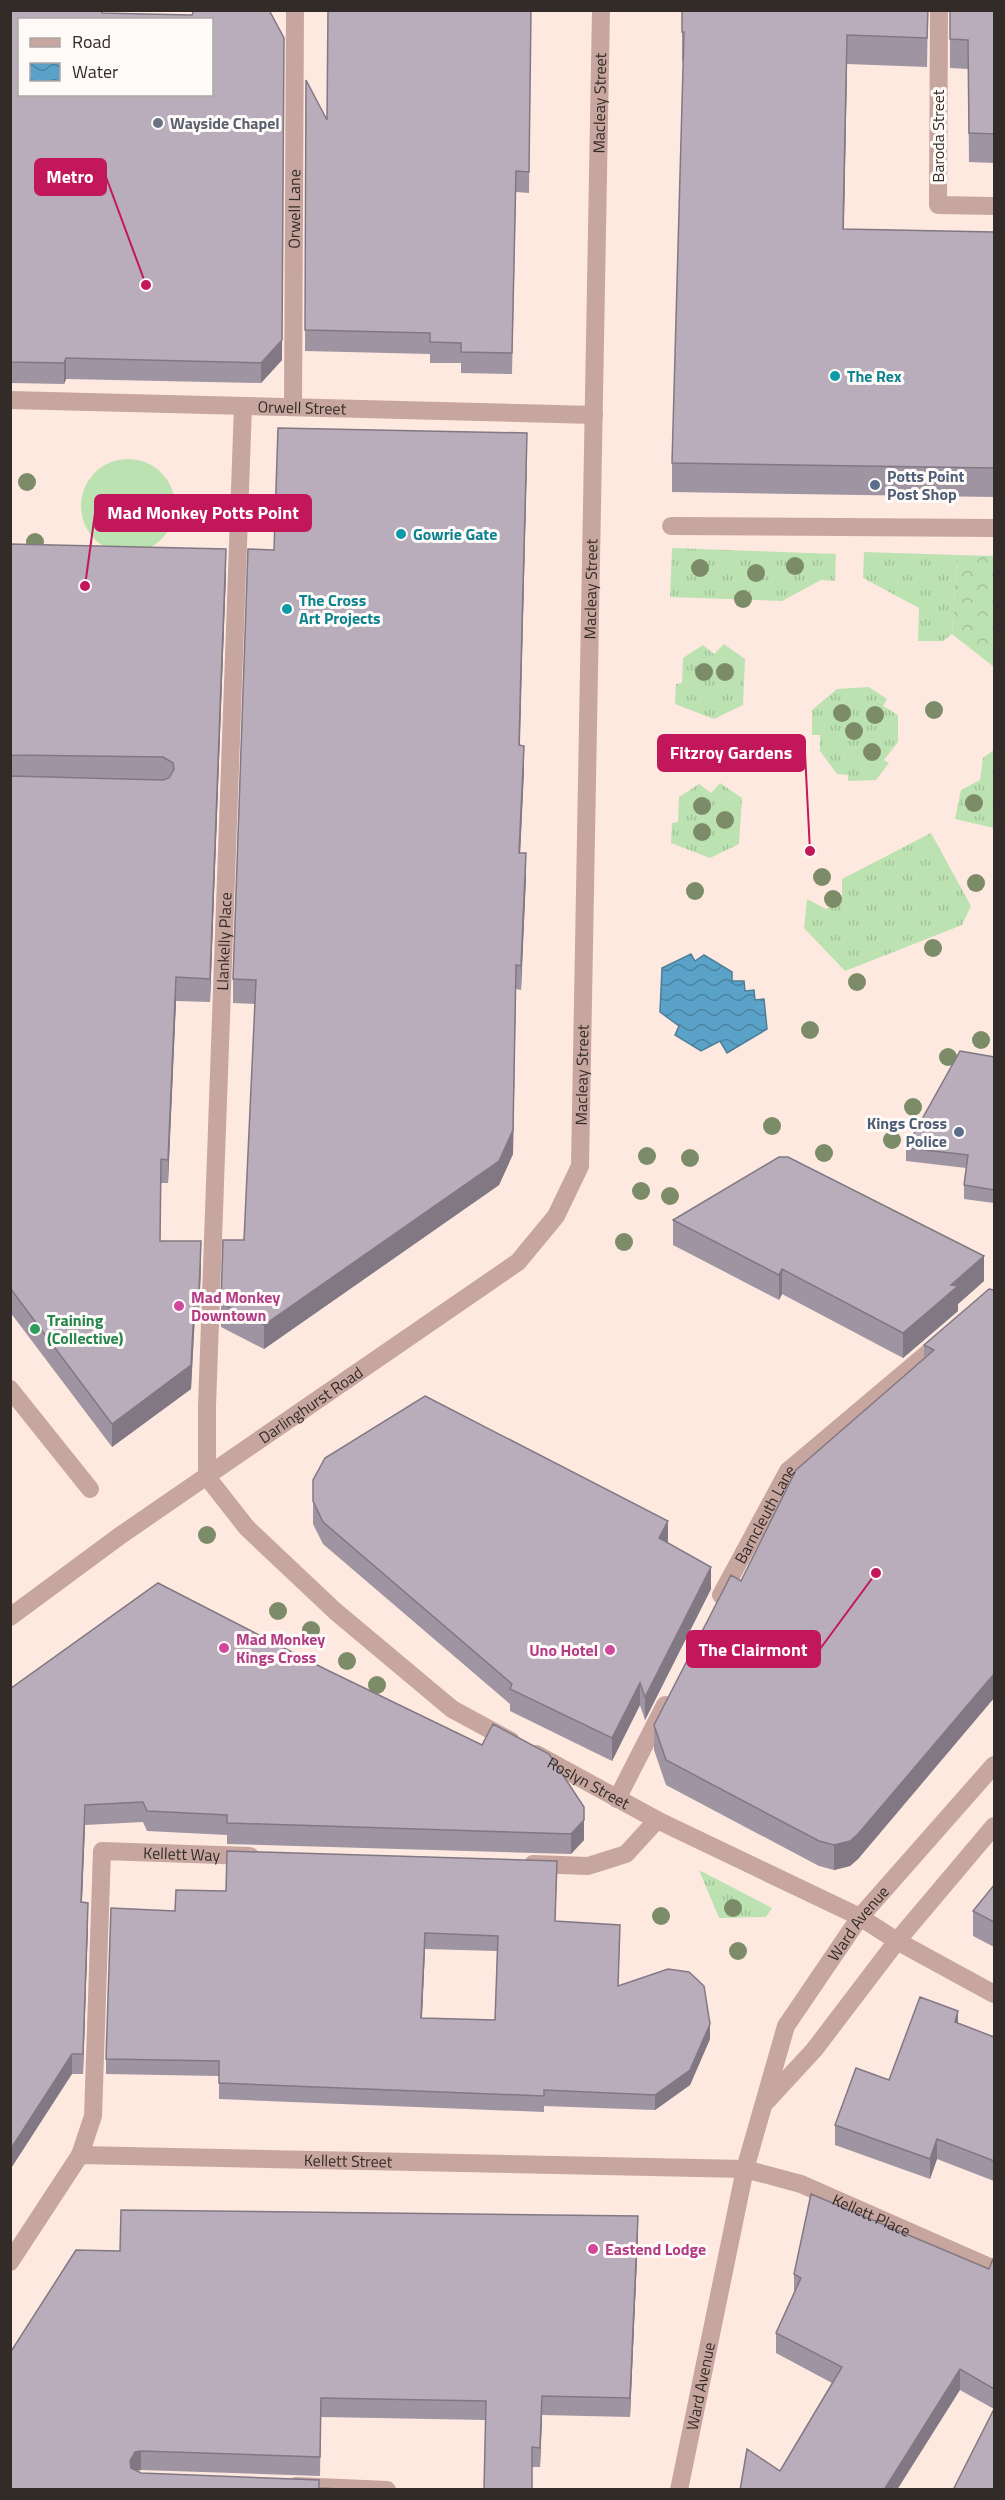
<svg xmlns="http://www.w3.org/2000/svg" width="1005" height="2500" viewBox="0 0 1005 2500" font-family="'Titillium Web',sans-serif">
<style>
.grass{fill:url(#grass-tufts)}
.park{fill:url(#park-crowns)}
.garden{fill:#bce2b2}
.water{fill:url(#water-waves);stroke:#4e7e98;stroke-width:1.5}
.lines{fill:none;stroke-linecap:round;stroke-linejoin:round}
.service{stroke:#c8a6a0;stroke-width:18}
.pedestrian{stroke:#c8a6a0;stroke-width:18}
.minor{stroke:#c8a6a0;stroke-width:18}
.tertiary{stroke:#c8a6a0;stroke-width:18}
.tree{fill:#7d8c68}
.wall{fill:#9f94a1;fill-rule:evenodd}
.shaded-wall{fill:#827883}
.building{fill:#b9acbb;stroke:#827883;stroke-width:1.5;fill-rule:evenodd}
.worship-dot{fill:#6b7280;stroke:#fefaf8;stroke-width:2}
.culture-dot{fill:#0f9aa8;stroke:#fefaf8;stroke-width:2}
.service-dot{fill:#5c6f8a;stroke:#fefaf8;stroke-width:2}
.hotel-dot{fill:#d1479c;stroke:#fefaf8;stroke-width:2}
.leisure-dot{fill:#2e9e5b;stroke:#fefaf8;stroke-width:2}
.labels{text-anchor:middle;stroke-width:6;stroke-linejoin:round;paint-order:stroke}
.street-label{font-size:16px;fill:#332b27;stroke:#fefaf8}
.worship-label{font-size:16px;font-weight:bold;fill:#5b616d;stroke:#fefaf8;text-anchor:start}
.culture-label{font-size:16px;font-weight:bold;fill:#0d838f;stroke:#fefaf8;text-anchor:start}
.service-label{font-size:16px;font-weight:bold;fill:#4e5e75;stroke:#fefaf8;text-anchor:start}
.hotel-label{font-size:16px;font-weight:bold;fill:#b23c85;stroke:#fefaf8;text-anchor:start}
.leisure-label{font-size:16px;font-weight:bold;fill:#27864d;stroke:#fefaf8;text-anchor:start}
.leader{fill:none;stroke:#c2185b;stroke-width:2}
.callout-dot{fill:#c2185b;stroke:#fefaf8;stroke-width:2}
.callout{fill:#c2185b;stroke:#c2185b;stroke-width:2}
.callout-label{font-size:18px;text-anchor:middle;font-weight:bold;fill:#fff}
</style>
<defs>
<pattern id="grass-tufts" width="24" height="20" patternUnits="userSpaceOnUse" patternTransform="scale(1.5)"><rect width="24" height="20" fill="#bce2b2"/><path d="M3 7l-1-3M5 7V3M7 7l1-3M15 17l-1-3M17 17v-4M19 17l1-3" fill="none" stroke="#a2c299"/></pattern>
<pattern id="park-crowns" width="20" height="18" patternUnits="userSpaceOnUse" patternTransform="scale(1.5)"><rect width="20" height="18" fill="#bce2b2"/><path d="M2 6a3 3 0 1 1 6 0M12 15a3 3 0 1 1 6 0" fill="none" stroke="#a2c299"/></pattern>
<pattern id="water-waves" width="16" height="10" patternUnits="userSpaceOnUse" patternTransform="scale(1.5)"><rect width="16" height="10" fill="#5aa2c8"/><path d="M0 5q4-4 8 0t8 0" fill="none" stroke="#4b84a2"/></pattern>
</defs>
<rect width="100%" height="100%" fill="#fde9df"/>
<!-- grass -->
<path class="grass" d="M672 548 836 554 835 581 821 580 782 601 670 597Z
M864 552 957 555 952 634 943 641H918L919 608 863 578Z
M724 644 745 659 743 705 714 719 675 704 676 684 682 683 683 658 703 645 714 654Z
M869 687 887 699 883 706 898 715V742L884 760 889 763 876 780 848 781V775L837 774 820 751V735H812V710L837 689Z
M994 750V828L955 819 961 790 980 780 983 758Z
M720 783 742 798 739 844 710 858 671 843 672 823 678 822 679 797 699 784 711 793Z
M931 833 971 906 962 925 845 971 804 928 807 899 826 909 842 900V879Z
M699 1870 772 1908 766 1917 719 1918Z"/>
<!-- park -->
<path class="park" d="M957 555 994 556V667L952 634Z"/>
<!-- garden -->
<path class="garden" d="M81 506a47 47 0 1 1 94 0a47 47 0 1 1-94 0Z"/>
<!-- water -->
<path class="water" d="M691 954 695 961 704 955 732 972V981H744L745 991 754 990 755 1000 764 999 767 1029 727 1053 720 1041 701 1051 675 1035 679 1026 660 1012 662 968Z"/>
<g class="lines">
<!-- service -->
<g class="service">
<path d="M939 10 938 205 994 206"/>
<path id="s1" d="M293 407 295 10"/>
<path id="s2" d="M721 1595 788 1471 941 1342"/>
<path d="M617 1799 665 1705"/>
<path d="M533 1864 588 1866 626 1854 657 1820"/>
<path id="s3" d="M80 2155 93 2116 102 1851 250 1856"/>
<path id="s4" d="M745 2169 801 2184 994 2269"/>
<path d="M296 2486 387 2490"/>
</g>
<!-- pedestrian -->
<g class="pedestrian">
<path d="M671 526 994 528"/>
<path d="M10 1389 90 1489"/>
<path id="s5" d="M207 1477V1406L243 406"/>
</g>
<!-- minor -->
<g class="minor">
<path id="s6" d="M10 400 594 415"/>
<path d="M207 1477 247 1528 335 1611 452 1709 511 1741"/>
<path id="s7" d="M536 1754 657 1820 860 1917 897 1941 994 1994"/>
<path d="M766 2102 814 2050 897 1941 994 1826"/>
<path id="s8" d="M10 2262 80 2155 745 2169"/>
<path id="s9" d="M679 2490 745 2169 786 2026 860 1917 994 1765"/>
</g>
<!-- tertiary -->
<path class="tertiary" id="s10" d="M10 1617 121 1535 518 1262 556 1216 580 1166 601 10"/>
</g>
<!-- trees -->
<g class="tree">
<circle cx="27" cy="482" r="9"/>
<circle cx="35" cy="542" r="9"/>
<circle cx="795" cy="566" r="9"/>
<circle cx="700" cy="568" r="9"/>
<circle cx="756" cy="573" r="9"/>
<circle cx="743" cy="599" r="9"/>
<circle cx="704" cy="672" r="9"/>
<circle cx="725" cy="672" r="9"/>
<circle cx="934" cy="710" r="9"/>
<circle cx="842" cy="713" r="9"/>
<circle cx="875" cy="715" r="9"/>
<circle cx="854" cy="731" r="9"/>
<circle cx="872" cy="752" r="9"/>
<circle cx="974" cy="803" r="9"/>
<circle cx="702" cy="806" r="9"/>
<circle cx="725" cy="820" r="9"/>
<circle cx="702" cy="832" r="9"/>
<circle cx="822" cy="877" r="9"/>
<circle cx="976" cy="883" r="9"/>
<circle cx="695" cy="891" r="9"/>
<circle cx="833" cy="899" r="9"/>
<circle cx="933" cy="948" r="9"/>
<circle cx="857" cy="982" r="9"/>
<circle cx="810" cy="1030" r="9"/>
<circle cx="981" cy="1040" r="9"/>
<circle cx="948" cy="1057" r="9"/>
<circle cx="913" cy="1107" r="9"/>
<circle cx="772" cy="1126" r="9"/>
<circle cx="892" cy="1140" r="9"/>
<circle cx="824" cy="1153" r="9"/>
<circle cx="647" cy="1156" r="9"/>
<circle cx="690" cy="1158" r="9"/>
<circle cx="641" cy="1191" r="9"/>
<circle cx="670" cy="1196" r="9"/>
<circle cx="624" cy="1242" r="9"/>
<circle cx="207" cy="1535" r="9"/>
<circle cx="278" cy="1611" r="9"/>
<circle cx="311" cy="1630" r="9"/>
<circle cx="347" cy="1661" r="9"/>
<circle cx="377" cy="1685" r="9"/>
<circle cx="733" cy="1908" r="9"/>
<circle cx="661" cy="1916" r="9"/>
<circle cx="738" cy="1951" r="9"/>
</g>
<!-- wall -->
<path class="wall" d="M10 10 103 13 282 360 261 383 66 379 64 384 10 383Z
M531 10 529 193 516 192 512 374 461 373V363H430V354L305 351 306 80 327 120Z
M928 10 927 67 847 64 844 229 994 232V497L672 492V463L684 61H682V32Z
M950 10H994V163L969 162 968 69 950 68Z
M527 456 520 745 524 770 520 853 526 876 521 990 516 989 513 1154 499 1185 264 1349 221 1327V1303L244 1240 255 1004 233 1003V979L274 550Z
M10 544 226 573 210 1002 176 1001 168 1183H161L160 1241 201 1264 199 1316 195 1314 191 1389 112 1447 10 1312Z
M994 1057V1203L964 1199V1185L966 1168 906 1161V1148Z
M673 1220 984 1281 958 1304V1311L903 1358 782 1294 779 1300 673 1245Z
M994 1290V1698L858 1859 850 1866 834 1870 819 1866 666 1785 654 1750V1725L741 1581 924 1359V1345Z
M313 1480 668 1543 711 1589 645 1720 640 1705 612 1761 510 1711V1704L323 1544 313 1524Z
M10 1689 584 1827V1840L571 1854 227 1844V1835L147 1831 143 1822 85 1825 82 1902 88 1923 83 2074H72Z
M557 1876 555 1921 620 1940 618 1986 710 2039 690 2085 655 2110 544 2106V2112L219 2099V2076L106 2074V2059L175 1911 226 1891ZM425 1949 497 1951 495 2020 422 2018Z
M994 1885V1947L973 1936V1911Z
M958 2024 994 2037V2181L937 2159 930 2179 835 2145V2125L889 2080Z
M638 2235 630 2417 542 2415 540 2467H532L486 2420 321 2417 320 2476 141 2470 10 2490 120 2251Z
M994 2259V2490V2409L960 2390 780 2471 832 2383 776 2353V2333L794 2294V2274L989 2269Z"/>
<!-- shaded-wall -->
<path class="shaded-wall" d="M847 35V64L843 258V229Z
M284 38 282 360 261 383V363Z
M66 358V379L64 384V363Z
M527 433V456L519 769V745Z
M226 549V573L210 1002V979Z
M524 746V770L519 877V853Z
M526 853V876L521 990V966Z
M516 965 513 1154 499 1185 264 1349V1325Z
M176 977V1001L168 1183V1160Z
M201 1241V1264L199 1316V1292Z
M984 1256V1281L958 1304V1311L903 1358V1333L951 1285Z
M782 1269V1294L779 1300V1275Z
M195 1291V1314L191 1389 112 1447V1424Z
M668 1521V1543L659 1538Z
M711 1567V1589L645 1720V1697Z
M994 1674V1698L858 1859 850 1866 834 1870V1845Z
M640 1683V1705L612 1761V1738Z
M85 1805V1825L81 1923V1902Z
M584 1807V1840L571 1854V1834Z
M88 1903V1923L83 2074V2054Z
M425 1933V1949L421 2033V2018Z
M958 2011V2031L955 2022Z
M710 2024V2039L690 2085 655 2110V2095Z
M72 2054V2074L10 2170V2150Z
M937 2139V2159L930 2179V2159Z
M638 2216V2235L630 2417V2398Z
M960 2369V2390L897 2490H884Z
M542 2396V2415L540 2467V2448Z
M141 2451V2470L135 2471 130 2480V2461L135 2452Z"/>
<!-- building -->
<path class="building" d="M10 10H103L102 13 192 15 194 10H269L284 38 282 340 261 363 66 358 64 363 10 362ZM20 20H212V94H20Z
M328 10H531L529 172 516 171 512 353 461 352V343L430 342V333L305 330 306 80 327 120Z
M682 10H928L927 38 847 35 843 229 994 232V468L672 463 684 32H682Z
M950 10H994V134L969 133 968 40 950 39Z
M278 428 527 433 519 745 524 746 519 853H526L521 966 516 965 513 1130 499 1161 264 1325 221 1303 223 1240H244L256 980 233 979 248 549 274 550Z
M10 544 226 549 210 979 176 977 168 1160 161 1159 160 1241H201L199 1292 195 1291 191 1365 112 1424 10 1288V776L163 780 169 778 174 769 173 763 163 757 10 755Z
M960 1051 994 1057V1190L964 1185 968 1155 906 1148Z
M779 1157H788L984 1256 951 1285 958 1286 903 1333 782 1269 779 1275 673 1220Z
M989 1289 994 1290V1674L858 1834 850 1841 834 1845 819 1841 666 1760 654 1725 731 1575 741 1581 796 1470 934 1350 924 1345Z
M425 1396 668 1521 659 1538 711 1567 645 1697 640 1683 612 1738 510 1689 512 1684 323 1522 313 1501V1480L325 1458Z
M158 1583 325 1669 482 1745 493 1724 549 1754 584 1807V1820L571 1834 227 1823V1815L147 1811 143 1802 85 1805 81 1902 88 1903 83 2054H72L10 2150V1689Z
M227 1851 557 1861 555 1921 620 1925 618 1986 668 1969 689 1972 704 1986 710 2024 690 2070 655 2095 544 2090V2096L219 2083V2061L106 2059 111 1908 175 1911 176 1890 226 1891ZM425 1933 498 1936 495 2020 421 2018Z
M994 1885V1922L973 1911Z
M920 1997 958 2011 955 2022 994 2037V2161L937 2139 930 2159 835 2125 856 2068 889 2080Z
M811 2194 989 2269 993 2259H994V2389L960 2369 884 2490H740L747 2449 780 2471 842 2367 776 2333 801 2278 794 2274Z
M121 2210 638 2216 630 2398 542 2396 540 2448 532 2447V2490H484L486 2401 321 2398 320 2457 141 2451 135 2452 130 2461 131 2468 141 2473 319 2480V2488L364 2490H10V2353L76 2250 120 2251Z
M994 2409V2490H953Z"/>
<!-- markers -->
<circle class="worship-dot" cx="158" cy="123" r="6"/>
<g class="culture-dot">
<circle cx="835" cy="376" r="6"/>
<circle cx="401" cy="534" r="6"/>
<circle cx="287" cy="609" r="6"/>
</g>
<g class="service-dot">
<circle cx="875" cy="485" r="6"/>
<circle cx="959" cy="1132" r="6"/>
</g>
<g class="hotel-dot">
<circle cx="179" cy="1306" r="6"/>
<circle cx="224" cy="1648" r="6"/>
<circle cx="610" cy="1650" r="6"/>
<circle cx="593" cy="2249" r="6"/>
</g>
<circle class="leisure-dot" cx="35" cy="1329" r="6"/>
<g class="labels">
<!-- street labels -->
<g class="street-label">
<text dy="6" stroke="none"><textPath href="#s10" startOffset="1798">Macleay Street</textPath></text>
<text transform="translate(938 136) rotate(-90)" y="6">Baroda Street</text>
<text dy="6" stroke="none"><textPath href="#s1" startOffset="198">Orwell Lane</textPath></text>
<text dy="6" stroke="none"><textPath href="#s6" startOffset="292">Orwell Street</textPath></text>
<text dy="6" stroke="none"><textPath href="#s10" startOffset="1312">Macleay Street</textPath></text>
<text dy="6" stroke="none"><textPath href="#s5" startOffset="536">Llankelly Place</textPath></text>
<text dy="6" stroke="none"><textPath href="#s10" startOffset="826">Macleay Street</textPath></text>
<text dy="6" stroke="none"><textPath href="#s10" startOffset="368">Darlinghurst Road</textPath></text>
<text dy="6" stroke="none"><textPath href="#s2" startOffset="92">Barncleuth Lane</textPath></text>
<text dy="6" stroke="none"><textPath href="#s7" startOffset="60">Roslyn Street</textPath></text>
<text dy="6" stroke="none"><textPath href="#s3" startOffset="386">Kellett Way</textPath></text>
<text dy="6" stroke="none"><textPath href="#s9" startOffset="602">Ward Avenue</textPath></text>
<text dy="6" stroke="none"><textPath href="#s8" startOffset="396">Kellett Street</textPath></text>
<text dy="6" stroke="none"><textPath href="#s4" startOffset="135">Kellett Place</textPath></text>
<text dy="6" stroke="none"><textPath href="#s9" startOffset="106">Ward Avenue</textPath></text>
</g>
<!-- worship labels -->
<g class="worship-label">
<text x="170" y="129">Wayside Chapel</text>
</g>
<!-- culture labels -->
<g class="culture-label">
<text x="847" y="382">The Rex</text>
<text x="413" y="540">Gowrie Gate</text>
<text x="299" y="606">The Cross<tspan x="299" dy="18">Art Projects</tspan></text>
</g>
<!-- service labels -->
<g class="service-label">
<text x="887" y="482">Potts Point<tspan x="887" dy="18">Post Shop</tspan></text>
<text x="947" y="1129" text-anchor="end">Kings Cross<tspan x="947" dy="18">Police</tspan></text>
</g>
<!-- hotel labels -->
<g class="hotel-label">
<text x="191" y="1303">Mad Monkey<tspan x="191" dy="18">Downtown</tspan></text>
<text x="236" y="1645">Mad Monkey<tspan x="236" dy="18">Kings Cross</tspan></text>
<text x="598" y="1656" text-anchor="end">Uno Hotel</text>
<text x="605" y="2255">Eastend Lodge</text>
</g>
<!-- leisure labels -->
<g class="leisure-label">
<text x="47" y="1326">Training<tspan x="47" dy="18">(Collective)</tspan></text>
</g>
</g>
<!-- callouts -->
<path class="leader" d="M146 285L106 177M85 586L95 513M810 851L805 753M876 1573L820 1649"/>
<g class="callout-dot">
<circle cx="146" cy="285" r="6"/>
<circle cx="85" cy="586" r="6"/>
<circle cx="810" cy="851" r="6"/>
<circle cx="876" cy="1573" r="6"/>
</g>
<g class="callout">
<rect x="35" y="159" width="71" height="36" rx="6"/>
<rect x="95" y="495" width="216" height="36" rx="6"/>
<rect x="658" y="735" width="147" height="36" rx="6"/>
<rect x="687" y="1631" width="133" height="36" rx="6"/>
</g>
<g class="callout-label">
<text x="70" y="183">Metro</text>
<text x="203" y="519">Mad Monkey Potts Point</text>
<text x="731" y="759">Fitzroy Gardens</text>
<text x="753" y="1656">The Clairmont</text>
</g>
<!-- border -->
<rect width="1005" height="2500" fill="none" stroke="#332b27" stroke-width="24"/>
<!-- legend -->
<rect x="18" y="18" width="195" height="78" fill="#fefaf8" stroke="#ada7a4" stroke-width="1.5"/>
<rect x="30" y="38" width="30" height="9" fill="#c8a6a0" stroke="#ada7a4" stroke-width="1.5"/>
<text x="72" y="48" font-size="18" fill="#332b27">Road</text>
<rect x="30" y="63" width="30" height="18" fill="url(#water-waves)" stroke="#ada7a4" stroke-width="1.5"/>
<text x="72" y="78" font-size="18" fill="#332b27">Water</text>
</svg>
